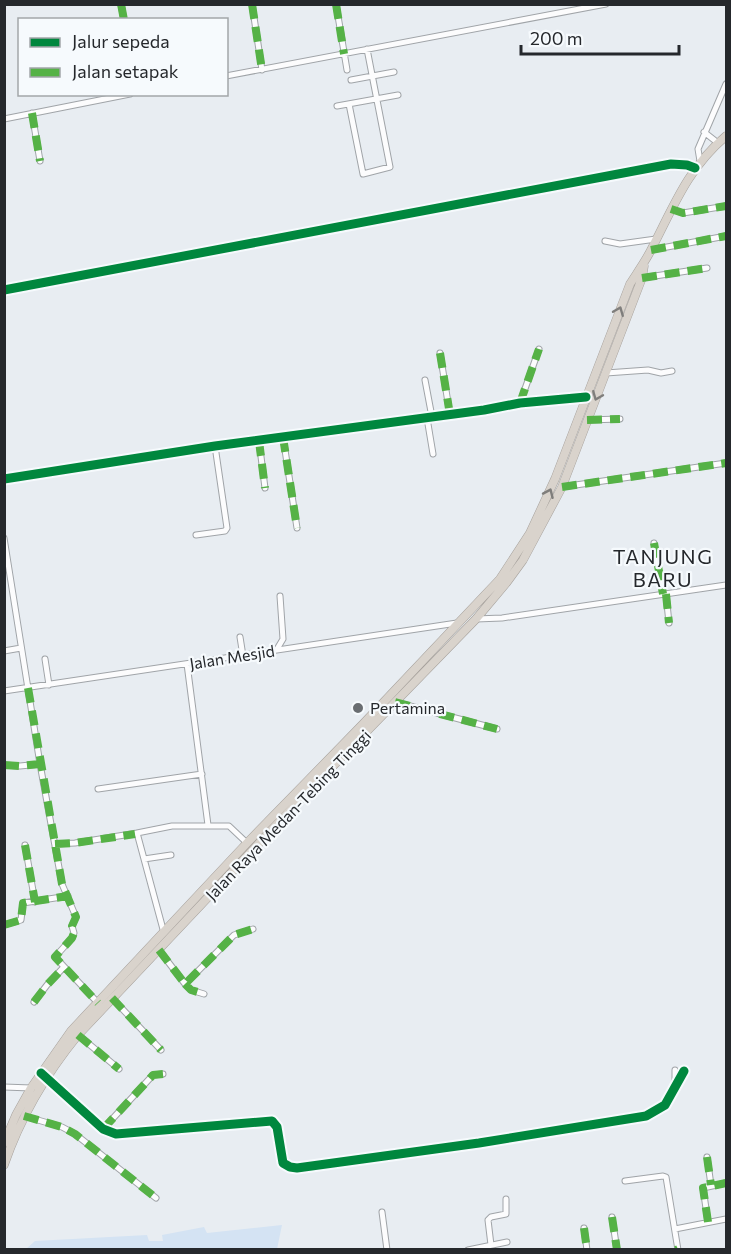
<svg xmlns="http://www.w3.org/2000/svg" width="731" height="1254" viewBox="0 0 731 1254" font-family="Commissioner,sans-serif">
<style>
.green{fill:#d4e3f3}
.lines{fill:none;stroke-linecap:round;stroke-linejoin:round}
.minor-casing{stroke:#a0a4a8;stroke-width:7}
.highway-casing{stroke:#a6a19c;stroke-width:9}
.minor{stroke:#fcfcfd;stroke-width:5}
.highway{stroke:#d9d3cc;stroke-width:8}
.quiet{stroke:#55b246;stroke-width:8;stroke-dasharray:15 8;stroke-linecap:butt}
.cycleway-casing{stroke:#f6fafd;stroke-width:13}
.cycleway{stroke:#00873e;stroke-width:9}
.oneway{stroke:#7f7e7c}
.poi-dot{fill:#696d71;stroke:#f6fafd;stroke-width:2}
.labels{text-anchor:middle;stroke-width:4.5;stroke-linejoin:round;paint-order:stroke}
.street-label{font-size:16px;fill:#25282c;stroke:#f6fafd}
.poi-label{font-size:16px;fill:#25282c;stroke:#f6fafd;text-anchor:start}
.quarter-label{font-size:20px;letter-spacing:1.5px;fill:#25282c;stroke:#f6fafd}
</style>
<rect width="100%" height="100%" fill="#e8edf2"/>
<!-- green -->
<path class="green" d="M282 1225 277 1249H22H26L35 1241 147 1235 149 1241H163L162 1235 204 1227 207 1233Z"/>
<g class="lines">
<defs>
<path id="minor" d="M121 4 124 20
M252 4 262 70
M336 4 347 70
M226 76 606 4
M351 80 394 72
M349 104 363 174 390 167 367 49
M337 106 398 95
M32 113 40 161
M4 119 130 94
M704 132 718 143
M700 161 698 149 726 84
M671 209 683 213 726 206
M605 241 620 244 656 239
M651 250 726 236
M642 278 707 268
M4 290 671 164 687 165 695 168
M440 353 450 415
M606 373 648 370 661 373 672 371
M425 380 432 417
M520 403 539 349
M427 418 433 454
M587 420 620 419
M283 437 297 528
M259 441 265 488
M4 479 215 446 484 410 520 403 586 397
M562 487 726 463
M196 535 225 531 227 528 215 446
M4 538 40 764 62 884 76 917 72 926 74 933 72 938 55 957 98 1003
M654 543 663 594
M666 594 669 623
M476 619 502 618 726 585
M240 637 243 656
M277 649 283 639 280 596
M4 651 21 648
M45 659 49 685
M187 664 208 825
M4 691 457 623
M395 702 497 729
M4 765 20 766 40 764
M98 789 202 774
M137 833 172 826H229L247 843
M55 844 75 843 137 833 164 933
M25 845 35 902
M144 859 171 855
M4 925 21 920 23 903 68 896
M159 950 185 984 234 935 253 929
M185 984 191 990 204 994
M112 998 161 1050
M34 1002 47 985 63 968
M78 1035 119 1069
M675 1070V1086
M45 1076 103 1129 116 1134 272 1121 277 1127 283 1163 290 1167 297 1168 479 1143 646 1116 665 1105 684 1071
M4 1087 31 1088
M24 1116 62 1127 75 1134 156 1198
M103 1129 153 1075 163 1074
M707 1157 711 1185
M625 1181 663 1176 666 1177 678 1250
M382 1212 387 1250
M612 1217 617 1250
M708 1222 703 1188 726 1183
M584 1228 587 1250
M675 1229 726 1219
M491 1245 488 1220 491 1217 506 1214V1199
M468 1250 507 1242"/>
<path id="highway" d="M4 1143 16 1115 31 1088 71 1031 247 843 363 724 500 579 530 533 555 479 630 284C637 273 644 263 650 252 673 208 687 169 726 136
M4 1165C21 1116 46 1074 78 1035L298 802 476 619 507 582 523 560 562 487 642 278 644 266"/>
</defs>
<!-- minor casing -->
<use href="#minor" class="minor-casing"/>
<!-- highway casing -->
<use href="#highway" class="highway-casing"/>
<!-- minor -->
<use href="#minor" class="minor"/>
<!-- highway -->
<use href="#highway" class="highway"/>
<!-- quiet -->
<path class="quiet" d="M121 4 124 20
M252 4 262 70
M336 4 344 54
M32 113 40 161
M671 209 683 213 726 206
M651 250 726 236
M642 278 707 268
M440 353 450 415
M520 403 539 349
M587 420 620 419
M283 437 297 528
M259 441 265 488
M562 487 726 463
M654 543 663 594
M666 594 669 623
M28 688 62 884 76 917 72 926 74 933 72 938 55 957 98 1003
M395 702 497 729
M4 765 20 766 40 764
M55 844 75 843 135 834
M25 845 35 902
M4 925 21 920 23 903 68 896
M159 950 185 984 234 935 253 929
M185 984 191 990 204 994
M112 998 161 1050
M34 1002 47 985 63 968
M78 1035 119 1069
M24 1116 62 1127 75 1134 156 1198
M103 1129 153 1075 163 1074
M707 1157 711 1185
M612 1217 617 1250
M708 1222 703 1188 726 1183
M584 1228 587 1250
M676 1250 678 1249"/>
<defs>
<path id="cycleway" d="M4 290 671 164 687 165 695 168
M4 479 215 446 484 410 520 403 586 397
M41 1073 103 1129 116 1134 272 1121 277 1127 283 1163 290 1167 297 1168 479 1143 646 1116 665 1105 684 1071"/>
</defs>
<!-- cycleway casing -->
<use href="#cycleway" class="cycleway-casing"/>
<!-- cycleway -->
<use href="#cycleway" class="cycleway"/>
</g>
<!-- one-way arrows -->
<defs><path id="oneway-chevron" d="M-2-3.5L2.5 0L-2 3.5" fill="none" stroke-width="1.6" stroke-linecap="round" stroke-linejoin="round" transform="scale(1.5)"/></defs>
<g class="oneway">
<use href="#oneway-chevron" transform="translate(619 311) rotate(-68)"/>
<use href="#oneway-chevron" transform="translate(597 396) rotate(112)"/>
<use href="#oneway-chevron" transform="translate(549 493) rotate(-66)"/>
</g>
<!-- markers -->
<circle class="poi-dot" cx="358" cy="708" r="6"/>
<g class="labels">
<!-- street labels -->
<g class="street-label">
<text transform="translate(232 657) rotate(-9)" y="6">Jalan Mesjid</text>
<text transform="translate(288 815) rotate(-46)" y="6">Jalan Raya Medan-Tebing Tinggi</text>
</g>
<!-- poi labels -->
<g class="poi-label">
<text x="370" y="714">Pertamina</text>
</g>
<!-- quarter labels -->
<g class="quarter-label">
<text x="663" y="564">TANJUNG<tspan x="663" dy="23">BARU</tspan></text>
</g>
</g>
<!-- border -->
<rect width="731" height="1254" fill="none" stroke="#25282c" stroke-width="12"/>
<!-- legend -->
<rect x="18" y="18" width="210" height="78" fill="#f6fafd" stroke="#a2a6a9" stroke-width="1.5"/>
<rect x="30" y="38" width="30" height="9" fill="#00873e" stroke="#a2a6a9" stroke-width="1.5"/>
<text x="72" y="48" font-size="18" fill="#25282c">Jalur sepeda</text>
<rect x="30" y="68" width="30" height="9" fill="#55b246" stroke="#a2a6a9" stroke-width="1.5"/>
<text x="72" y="78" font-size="18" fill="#25282c">Jalan setapak</text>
<!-- scale -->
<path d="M521 45v9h158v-9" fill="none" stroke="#25282c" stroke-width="3"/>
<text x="530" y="45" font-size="18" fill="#25282c" stroke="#f6fafd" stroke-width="4.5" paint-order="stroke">200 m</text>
</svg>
